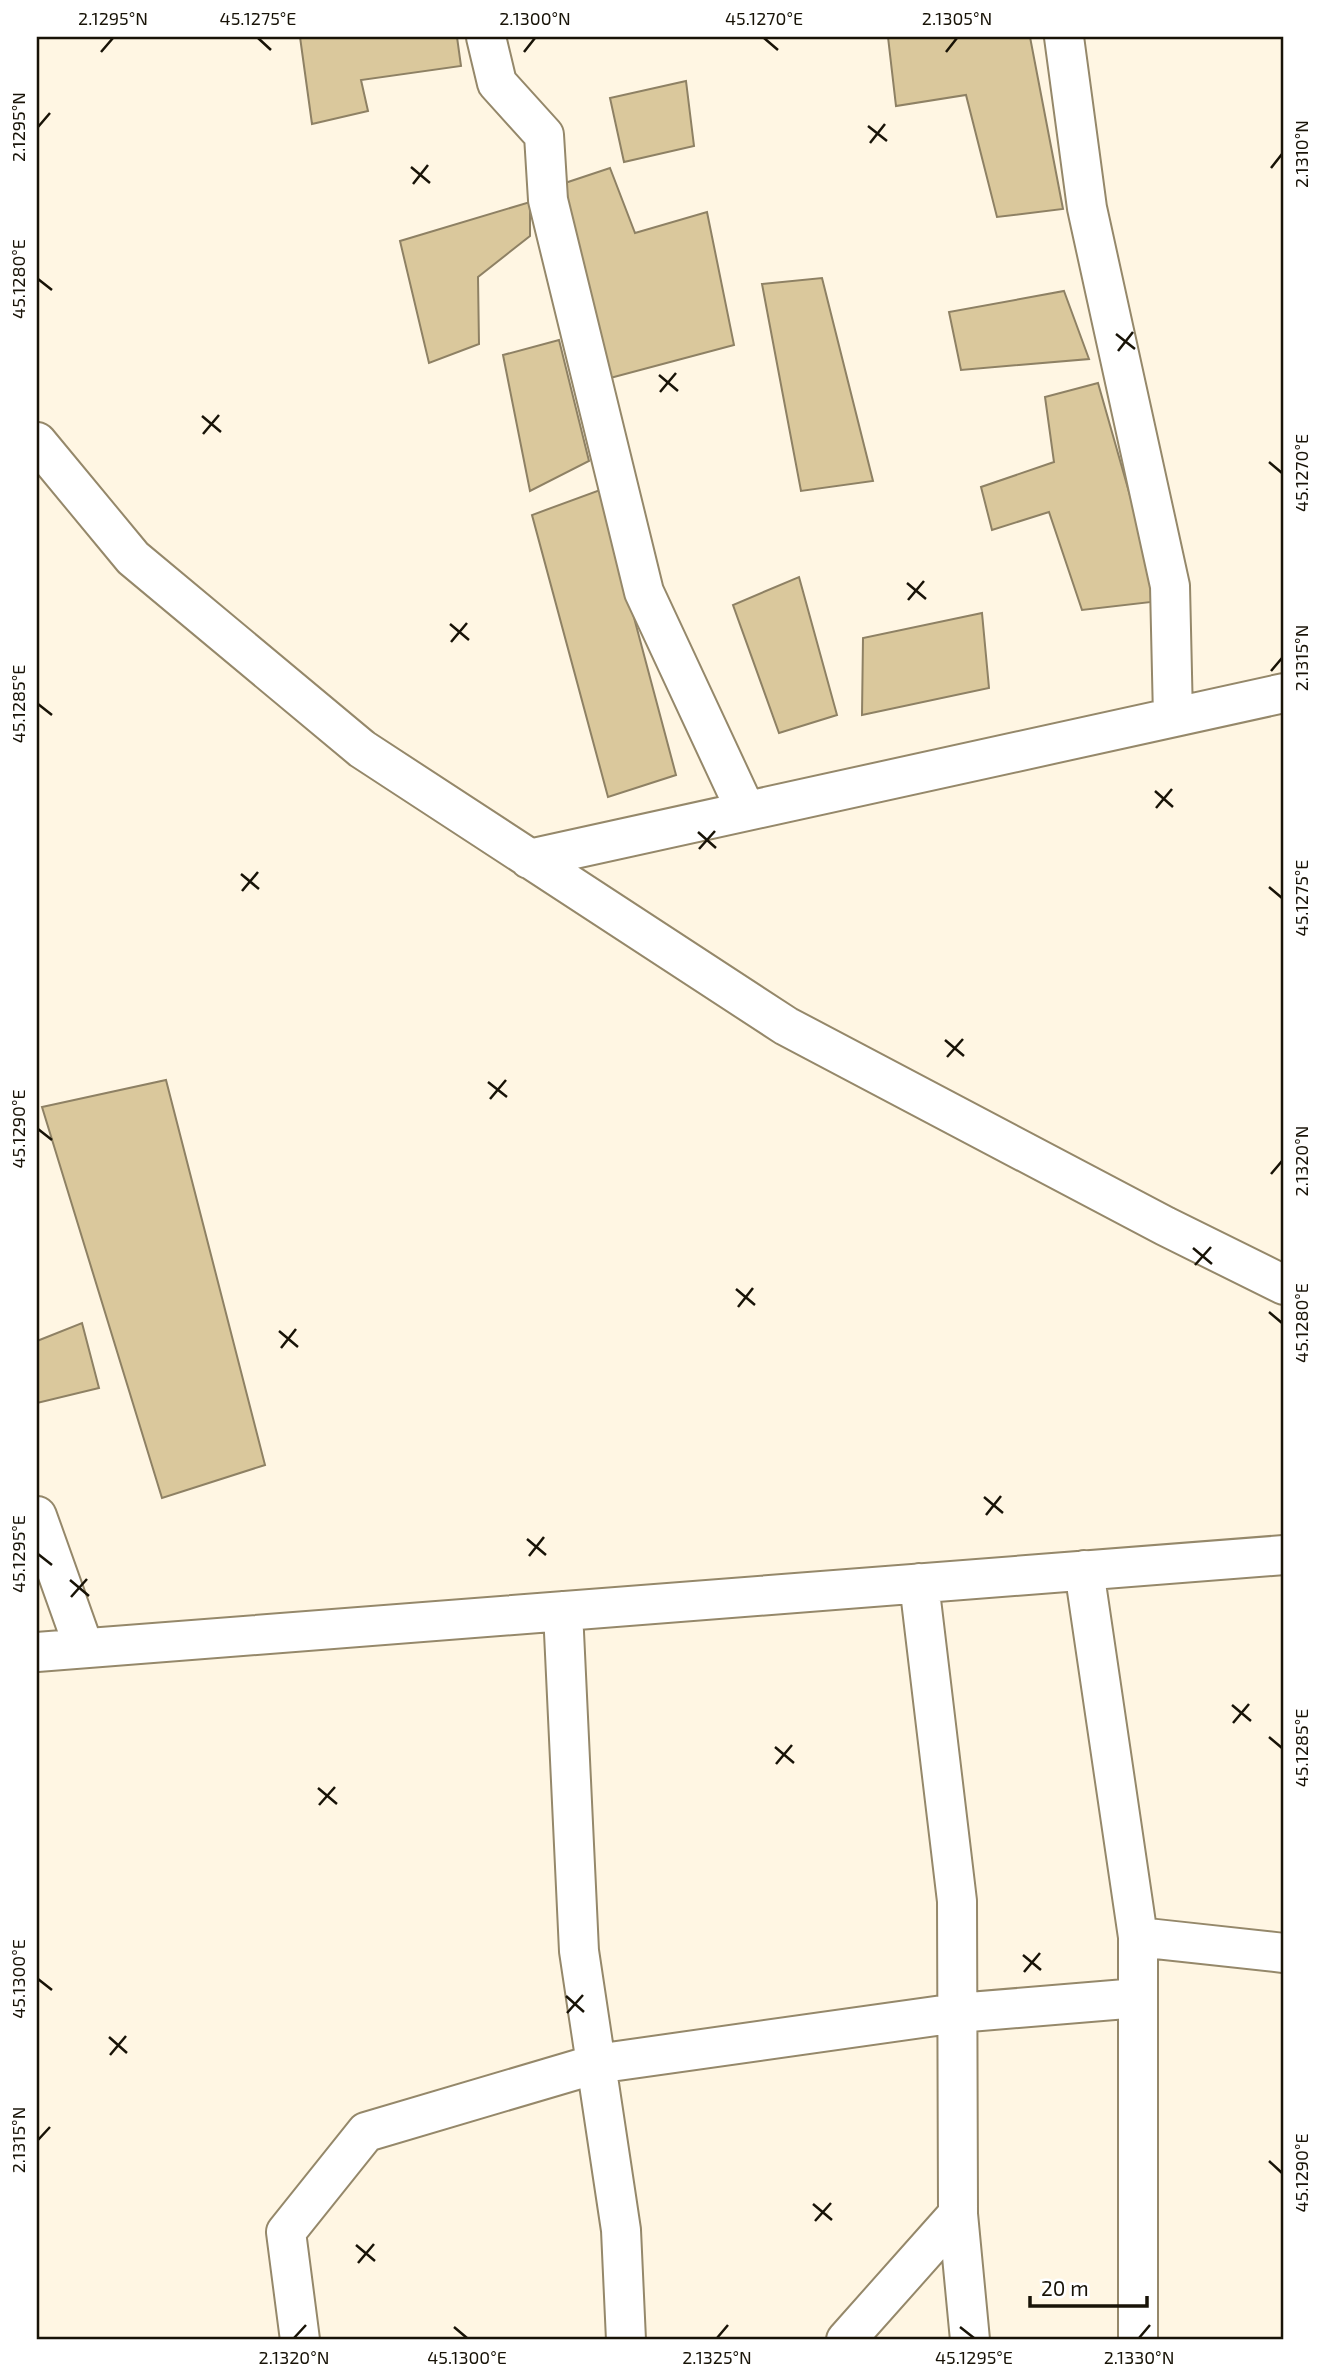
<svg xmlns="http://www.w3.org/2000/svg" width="1321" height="2377" viewBox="0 0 1321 2377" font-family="'Exo 2',sans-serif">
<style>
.building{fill:#dac89c;stroke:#8e8164;stroke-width:2}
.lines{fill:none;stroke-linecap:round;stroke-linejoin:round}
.minor-casing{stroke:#95886a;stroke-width:42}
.minor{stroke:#fff;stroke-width:38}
.ticks{fill:none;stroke:#181307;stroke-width:2.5}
.neatline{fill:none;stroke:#181307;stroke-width:2.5}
.ticks-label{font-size:18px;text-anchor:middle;fill:#181307}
</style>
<rect width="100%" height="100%" fill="#fff6e3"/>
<!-- building -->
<path class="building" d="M300 37H457L461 66 361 80 368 111 312 124Z
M888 37H1030L1063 209 997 217 966 95 896 106Z
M686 81 694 146 624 162 610 98Z
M610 168 635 233 707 212 734 345 599 381 565 183Z
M530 202V236L478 277 479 344 429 363 400 241Z
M822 278 873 481 801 491 762 284Z
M1064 291 1089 359 961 370 949 312Z
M559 340 589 461 530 491 503 355Z
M1098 383 1160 601 1082 610 1049 512 992 530 981 487 1054 462 1045 397Z
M600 490 676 775 608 797 532 515Z
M799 577 837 715 779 733 733 605Z
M982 613 989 688 862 715 863 638Z
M166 1080 265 1465 162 1498 42 1107Z
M82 1323 99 1388 37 1403V1341Z"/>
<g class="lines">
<defs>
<path id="minor" d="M486 37 497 83 544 135 548 200 644 592 746 811
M1064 37 1087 208 1170 586 1173 717
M37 442 133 558 362 749 786 1026 1165 1226 1284 1285
M529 859 1284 693
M37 1516 84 1648
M1084 1570 1138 1937V2340
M919 1583 957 1901 958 2214 970 2340
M563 1611 579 1951 621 2230 626 2340
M37 1652 1284 1555
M1138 1937 1284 1953
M300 2340 286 2232 366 2132 596 2064 957 2013 1138 1998
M846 2340 958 2214"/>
</defs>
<!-- minor casing -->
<use href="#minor" class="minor-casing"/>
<!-- minor -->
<use href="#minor" class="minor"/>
</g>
<!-- ticks -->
<path class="ticks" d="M258 38 271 50M764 38 778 50M101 52 113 38M524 52 535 38M946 52 957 38M868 126 887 141M38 127 50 113M870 143 885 124M411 167 430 183M1271 168 1282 154M413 184 428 165M38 279 52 290M1116 334 1135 349M1118 351 1133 332M659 375 678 391M660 392 676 373M202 416 221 432M203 434 219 415M1269 462 1282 473M907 583 926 599M908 600 924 581M450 624 469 640M451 642 467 623M1271 671 1282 658M38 704 52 715M1155 791 1173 807M1156 808 1172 789M698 832 716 848M699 849 715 831M241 874 259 889M1269 887 1282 898M242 891 258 872M945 1040 964 1056M947 1057 963 1039M488 1082 507 1097M490 1099 506 1080M38 1129 52 1140M1271 1174 1282 1161M1193 1248 1212 1264M1195 1265 1211 1247M736 1289 755 1305M738 1307 753 1288M1269 1312 1282 1323M279 1331 298 1347M281 1348 296 1329M984 1497 1003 1513M986 1515 1001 1496M527 1539 546 1555M38 1554 52 1565M529 1556 544 1537M70 1580 89 1596M71 1597 87 1579M1232 1705 1251 1721M1233 1723 1249 1704M1269 1737 1282 1748M775 1747 794 1763M776 1764 792 1745M318 1788 337 1804M319 1805 335 1787M1023 1955 1041 1970M1024 1972 1040 1953M38 1979 52 1990M566 1996 584 2012M567 2013 583 1995M109 2037 127 2053M110 2055 126 2036M38 2140 50 2127M1269 2161 1282 2173M813 2204 832 2220M815 2221 831 2203M356 2245 375 2261M358 2263 374 2244M454 2327 467 2338M960 2327 974 2338M294 2338 306 2325M717 2338 728 2325M1139 2338 1150 2325"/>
<!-- border -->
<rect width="1321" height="2377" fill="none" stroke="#ffffff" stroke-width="77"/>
<!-- scale -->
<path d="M1030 2296v10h117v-10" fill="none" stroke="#181307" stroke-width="3.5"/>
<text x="1041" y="2296" font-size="21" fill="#181307" stroke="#ffffff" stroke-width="5" paint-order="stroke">20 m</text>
<rect x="38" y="38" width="1244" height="2300" class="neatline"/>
<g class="ticks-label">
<text x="113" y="25">2.1295°N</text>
<text x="258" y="25">45.1275°E</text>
<text x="535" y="25">2.1300°N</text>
<text x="764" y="25">45.1270°E</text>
<text x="957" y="25">2.1305°N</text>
<text transform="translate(19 127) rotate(-90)" y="6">2.1295°N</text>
<text transform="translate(1302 154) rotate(-90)" y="6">2.1310°N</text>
<text transform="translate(19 279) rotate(-90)" y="6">45.1280°E</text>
<text transform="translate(1302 473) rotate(-90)" y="6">45.1270°E</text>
<text transform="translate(1302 658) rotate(-90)" y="6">2.1315°N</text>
<text transform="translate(19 704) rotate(-90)" y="6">45.1285°E</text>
<text transform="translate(1302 898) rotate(-90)" y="6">45.1275°E</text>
<text transform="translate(19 1129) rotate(-90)" y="6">45.1290°E</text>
<text transform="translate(1302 1161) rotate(-90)" y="6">2.1320°N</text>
<text transform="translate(1302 1323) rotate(-90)" y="6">45.1280°E</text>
<text transform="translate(19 1554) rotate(-90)" y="6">45.1295°E</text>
<text transform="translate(1302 1748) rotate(-90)" y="6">45.1285°E</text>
<text transform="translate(19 1979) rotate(-90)" y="6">45.1300°E</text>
<text transform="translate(19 2140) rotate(-90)" y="6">2.1315°N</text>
<text transform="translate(1302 2173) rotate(-90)" y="6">45.1290°E</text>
<text x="294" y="2364">2.1320°N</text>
<text x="467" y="2364">45.1300°E</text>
<text x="717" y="2364">2.1325°N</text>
<text x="974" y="2364">45.1295°E</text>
<text x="1139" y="2364">2.1330°N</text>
</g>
</svg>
